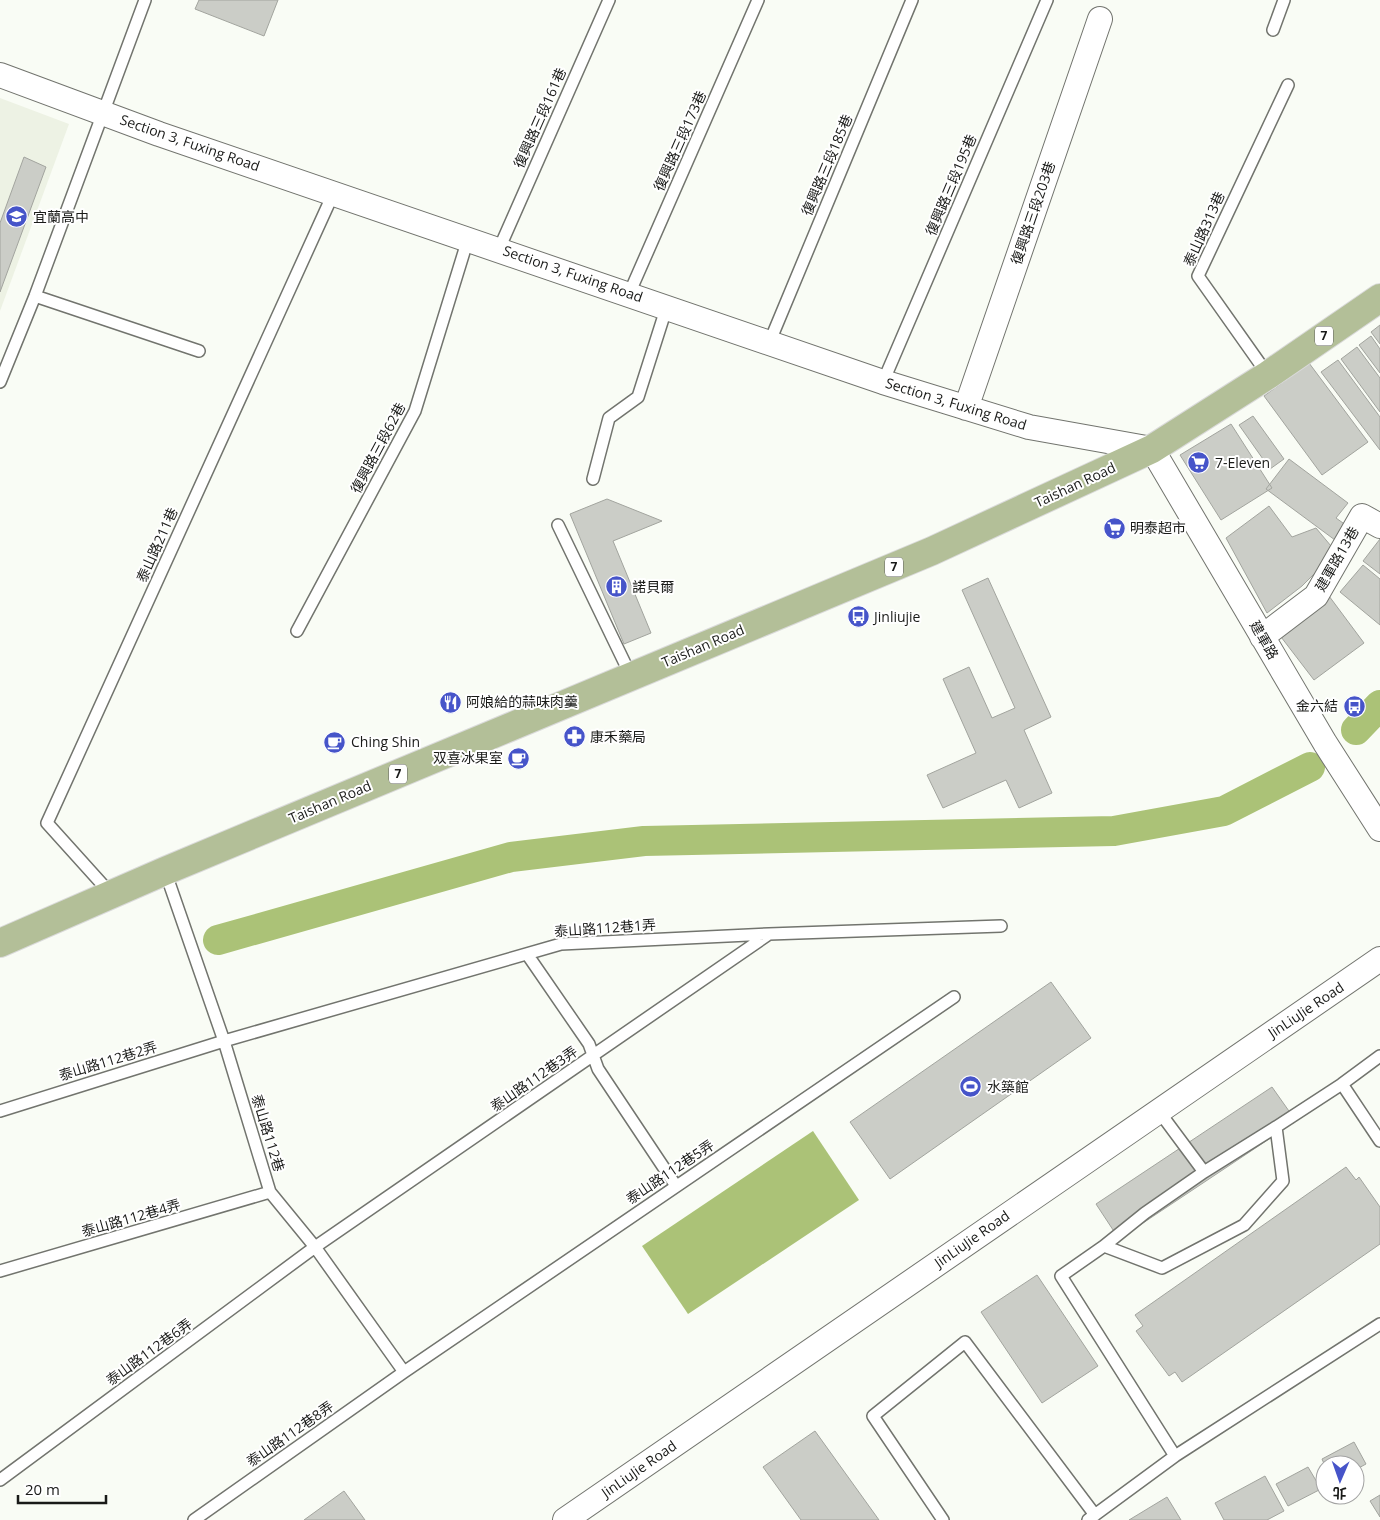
<svg xmlns="http://www.w3.org/2000/svg" width="1380" height="1520" viewBox="0 0 1380 1520" font-family="'Open Sans','Noto Sans TC',sans-serif">
<style>
.built{fill:#edf2e4}
.water{fill:#abc277}
.lines{fill:none;stroke-linecap:round;stroke-linejoin:round}
.canal{stroke:#abc277;stroke-width:30}
.building{fill:#cbcdc7;stroke:#a2a49e}
.service-casing{stroke:#72746e;stroke-width:14}
.minor-casing{stroke:#72746e;stroke-width:26}
.primary-casing{stroke:#dadada;stroke-width:30}
.service{stroke:#fff;stroke-width:11}
.minor{stroke:#fff;stroke-width:24}
.primary{stroke:#b3bf98;stroke-width:28}
.labels{text-anchor:middle;stroke-width:4;stroke-linejoin:round;paint-order:stroke}
.shield{fill:#fff;stroke:#5e5f5d;stroke-width:1}
.shield-label{font-size:12px;font-weight:bold;fill:#191a18}
.street-label{font-size:14px;fill:#191a18;stroke:#fff}
.poi-label{font-size:14px;fill:#191a18;stroke:#fff;text-anchor:start}
</style>
<rect width="100%" height="100%" fill="#f9fcf5"/>
<!-- built -->
<path class="built" d="M0 98 69 124 0 311Z"/>
<!-- water -->
<path class="water" d="M813 1131 859 1200 688 1314 642 1246Z"/>
<g class="lines">
<!-- canal -->
<path class="canal" d="M1356 730 1380 705
M218 940 511 857 644 841 1114 831 1224 811 1310 767"/>
</g>
<!-- building -->
<path class="building" d="M199 0H278L264 36 195 9Z
M24 157 46 167 0 292V223Z
M1380 325V344L1371 332Z
M1371 336 1380 349V373L1359 345Z
M1357 347 1380 378V412L1341 359Z
M1338 360 1380 417V450L1321 372Z
M1309 363 1368 442 1322 475 1264 396Z
M1253 416 1284 459 1270 469 1239 425Z
M1231 424 1272 488 1221 520 1180 455Z
M1289 459 1348 503 1336 518 1350 528 1339 543 1266 489Z
M607 499 662 521 613 541 651 633 624 644 570 514Z
M1269 506 1292 537 1316 528 1331 546 1316 572 1302 586 1267 613 1226 538Z
M1380 539V574L1363 561Z
M1363 565 1380 579V625L1340 592Z
M988 578 1051 717 1024 730 1052 793 1019 808 1006 780 943 808 927 775 976 753 943 679 969 667 992 718 1015 708 962 590Z
M1329 596 1364 643 1314 680 1278 633Z
M1051 982 1091 1038 890 1179 850 1122Z
M1272 1087 1296 1121 1119 1239 1096 1204Z
M1346 1167 1356 1180 1359 1177 1380 1207V1244L1182 1382 1175 1372 1169 1376 1136 1331 1143 1326 1135 1315Z
M1037 1275 1098 1366 1042 1403 981 1312Z
M815 1431 879 1520H801L763 1467Z
M1354 1442 1366 1464 1355 1470V1465L1325 1466 1322 1459Z
M1308 1467 1321 1489 1288 1506 1276 1484Z
M1265 1476 1284 1511 1267 1520H1224L1215 1503Z
M344 1491 365 1520H304Z
M1380 1495V1517L1370 1501Z
M1167 1497 1181 1520H1129Z"/>
<g class="lines">
<defs>
<path id="service" d="M1273 30 1284 0
M499 249 609 0
M629 294 758 0
M35 296 199 351
M770 341 912 0
M1268 375 1198 276 1288 85
M0 382 35 296 145 0
M883 382 1047 0
M593 479 609 418 638 397 667 306
M558 525 631 676
M297 631 415 411 468 239
M165 871 224 1041 270 1192 315 1247 404 1372
M111 894 47 823 334 192
M527 954 589 1044 598 1069 676 1186
M1342 1084 1380 1056
M1158 1110 1204 1172 1145 1213 1104 1246 1162 1268 1244 1225 1283 1181 1276 1127 1204 1172
M0 1111 224 1041 561 944 769 934 1001 926
M1276 1127 1342 1084 1380 1141
M1104 1246 1061 1276 1175 1456 1380 1324
M0 1271 270 1192
M0 1480 315 1247 769 934
M194 1520 404 1372 954 997
M943 1520 873 1416 965 1342 1095 1515
M1088 1520 1175 1456"/>
<path id="minor" d="M0 75 159 134 883 382 1029 427 1152 449 1325 743 1380 829
M966 408 1100 19
M1262 637 1316 596 1362 516 1380 526
M565 1520 1380 959"/>
<path id="primary" d="M0 943 165 871 932 551 1152 449 1268 375 1380 298"/>
</defs>
<!-- service casing -->
<use href="#service" class="service-casing"/>
<!-- minor casing -->
<use href="#minor" class="minor-casing"/>
<!-- primary casing -->
<use href="#primary" class="primary-casing"/>
<!-- service -->
<use href="#service" class="service"/>
<!-- minor -->
<use href="#minor" class="minor"/>
<!-- primary -->
<use href="#primary" class="primary"/>
</g>
<!-- icons -->
<defs>
<symbol id="school-disc" viewBox="-11 -11 22 22"><circle r="9.5" fill="#4654c9" stroke="#fff"/><path d="M0-5L7-2L0 1L-7-2ZM-4 1L0 2.5L4 1V4Q0 6-4 4Z" fill="#fff"/></symbol>
<symbol id="supermarket-disc" viewBox="-11 -11 22 22"><circle r="9.5" fill="#4654c9" stroke="#fff"/><path d="M-6-5.5h2.5l.6 2H6L4.5 2H-2.5L-4.4-4H-6ZM-1.5 3.2a1.3 1.3 0 1 0 .1 0ZM3 3.2a1.3 1.3 0 1 0 .1 0Z" fill="#fff"/></symbol>
<symbol id="building-disc" viewBox="-11 -11 22 22"><circle r="9.5" fill="#4654c9" stroke="#fff"/><path d="M-4-6H4V6H1V3H-1V6H-4ZM-2.5-4.3h1.7v1.8h-1.7ZM.8-4.3h1.7v1.8H.8ZM-2.5-1h1.7V.8h-1.7ZM.8-1h1.7V.8H.8Z" fill="#fff"/></symbol>
<symbol id="bus-disc" viewBox="-11 -11 22 22"><circle r="9.5" fill="#4654c9" stroke="#fff"/><path d="M-5-6H5V4H4V6H2V4H-2V6H-4V4H-5ZM-3.5-4V0h7V-4ZM-3.5 1.2v1.5H-2V1.2ZM2 1.2v1.5H3.5V1.2Z" fill="#fff"/></symbol>
<symbol id="restaurant-disc" viewBox="-11 -11 22 22"><circle r="9.5" fill="#4654c9" stroke="#fff"/><path d="M-5-6h1v4h1v-4h1v4h1v-4h1v5L-1.5 .5V6h-2V.5L-5-1ZM5-6V6H3V1.5H1.5Q1.5-4 5-6Z" fill="#fff"/></symbol>
<symbol id="pharmacy-disc" viewBox="-11 -11 22 22"><circle r="9.5" fill="#4654c9" stroke="#fff"/><path d="M-2-6h4v4h4v4h-4v4h-4v-4h-4v-4h4Z" fill="#fff"/></symbol>
<symbol id="cafe-disc" viewBox="-11 -11 22 22"><circle r="9.5" fill="#4654c9" stroke="#fff"/><path d="M-5.5-4.5H6V0H3Q3 3.5 0 3.5H-2.5Q-5.5 3.5-5.5 0ZM3-3.2v2h1.7v-2ZM-6 4.5H4V6H-6Z" fill="#fff"/></symbol>
<symbol id="stadium-disc" viewBox="-11 -11 22 22"><circle r="9.5" fill="#4654c9" stroke="#fff"/><path d="M0-5a6.5 5 0 1 0 0 10a6.5 5 0 1 0 0-10ZM-3.5-1.8h7v3.6h-7Z" fill="#fff"/></symbol>
</defs>
<g fill-rule="evenodd">
<use href="#school-disc" x="4" y="204" width="25" height="25"/>
<use href="#supermarket-disc" x="1186" y="450" width="25" height="25"/>
<use href="#supermarket-disc" x="1102" y="516" width="25" height="25"/>
<use href="#building-disc" x="604" y="574" width="25" height="25"/>
<use href="#bus-disc" x="846" y="604" width="25" height="25"/>
<use href="#restaurant-disc" x="438" y="690" width="25" height="25"/>
<use href="#bus-disc" x="1342" y="694" width="25" height="25"/>
<use href="#pharmacy-disc" x="562" y="724" width="25" height="25"/>
<use href="#cafe-disc" x="322" y="730" width="25" height="25"/>
<use href="#cafe-disc" x="506" y="746" width="25" height="25"/>
<use href="#stadium-disc" x="958" y="1074" width="25" height="25"/>
</g>
<g class="labels">
<!-- shield labels -->
<g class="shield">
<rect x="1315" y="326.5" width="18" height="19" rx="4"/>
<rect x="885" y="557.5" width="18" height="19" rx="4"/>
<rect x="389" y="764.5" width="18" height="19" rx="4"/>
</g>
<g class="shield-label">
<text x="1324" y="340">7</text>
<text x="894" y="571">7</text>
<text x="398" y="778">7</text>
</g>
<!-- street labels -->
<g class="street-label">
<text transform="translate(540 118) rotate(-66)" y="5">復興路三段161巷</text>
<text transform="translate(680 141) rotate(-66)" y="5">復興路三段173巷</text>
<text transform="translate(190 143) rotate(19)" y="5">Section 3, Fuxing Road</text>
<text transform="translate(827 165) rotate(-67)" y="5">復興路三段185巷</text>
<text transform="translate(951 185) rotate(-67)" y="5">復興路三段195巷</text>
<text transform="translate(1033 213) rotate(-71)" y="5">復興路三段203巷</text>
<text transform="translate(1204 229) rotate(-66)" y="5">泰山路313巷</text>
<text transform="translate(573 274) rotate(19)" y="5">Section 3, Fuxing Road</text>
<text transform="translate(956 404) rotate(17)" y="5">Section 3, Fuxing Road</text>
<text transform="translate(378 448) rotate(-62)" y="5">復興路三段62巷</text>
<text transform="translate(1075 485) rotate(-25)" y="5">Taishan Road</text>
<text transform="translate(157 545) rotate(-66)" y="5">泰山路211巷</text>
<text transform="translate(1337 559) rotate(-60)" y="5">建軍路13巷</text>
<text transform="translate(1264 640) rotate(60)" y="5">建軍路</text>
<text transform="translate(703 646) rotate(-23)" y="5">Taishan Road</text>
<text transform="translate(330 802) rotate(-23)" y="5">Taishan Road</text>
<text transform="translate(605 928) rotate(-4)" y="5">泰山路112巷1弄</text>
<text transform="translate(1306 1010) rotate(-34)" y="5">JinLiuJie Road</text>
<text transform="translate(108 1061) rotate(-17)" y="5">泰山路112巷2弄</text>
<text transform="translate(534 1079) rotate(-35)" y="5">泰山路112巷3弄</text>
<text transform="translate(268 1133) rotate(73)" y="5">泰山路112巷</text>
<text transform="translate(670 1172) rotate(-34)" y="5">泰山路112巷5弄</text>
<text transform="translate(131 1218) rotate(-16)" y="5">泰山路112巷4弄</text>
<text transform="translate(972 1239) rotate(-35)" y="5">JinLiuJie Road</text>
<text transform="translate(149 1352) rotate(-36)" y="5">泰山路112巷6弄</text>
<text transform="translate(290 1434) rotate(-35)" y="5">泰山路112巷8弄</text>
<text transform="translate(639 1469) rotate(-35)" y="5">JinLiuJie Road</text>
</g>
<!-- poi labels -->
<g class="poi-label">
<text x="33" y="222">宜蘭高中</text>
<text x="1215" y="468">7-Eleven</text>
<text x="1130" y="533">明泰超市</text>
<text x="632" y="592">諾貝爾</text>
<text x="874" y="622">Jinliujie</text>
<text x="466" y="707">阿娘給的蒜味肉羹</text>
<text x="1338" y="711" text-anchor="end">金六結</text>
<text x="590" y="742">康禾藥局</text>
<text x="351" y="747">Ching Shin</text>
<text x="503" y="763" text-anchor="end">双喜冰果室</text>
<text x="987" y="1092">水築館</text>
</g>
</g>
<!-- north arrow -->
<g transform="translate(1340 1480) rotate(182)"><circle r="24" fill="#ffffff" stroke="#a3a3a3"/>
<path d="M0-4L9 19L0 12L-9 19Z" fill="#4654c9"/>
<text y="-8" font-size="14" font-weight="bold" text-anchor="middle" fill="#191a18">北</text>
</g>
<!-- scale -->
<path d="M18 1495v8h88v-8" fill="none" stroke="#191a18" stroke-width="2.5"/>
<text x="25" y="1495" font-size="15" fill="#191a18" stroke="#ffffff" stroke-width="4" paint-order="stroke">20 m</text>
</svg>
